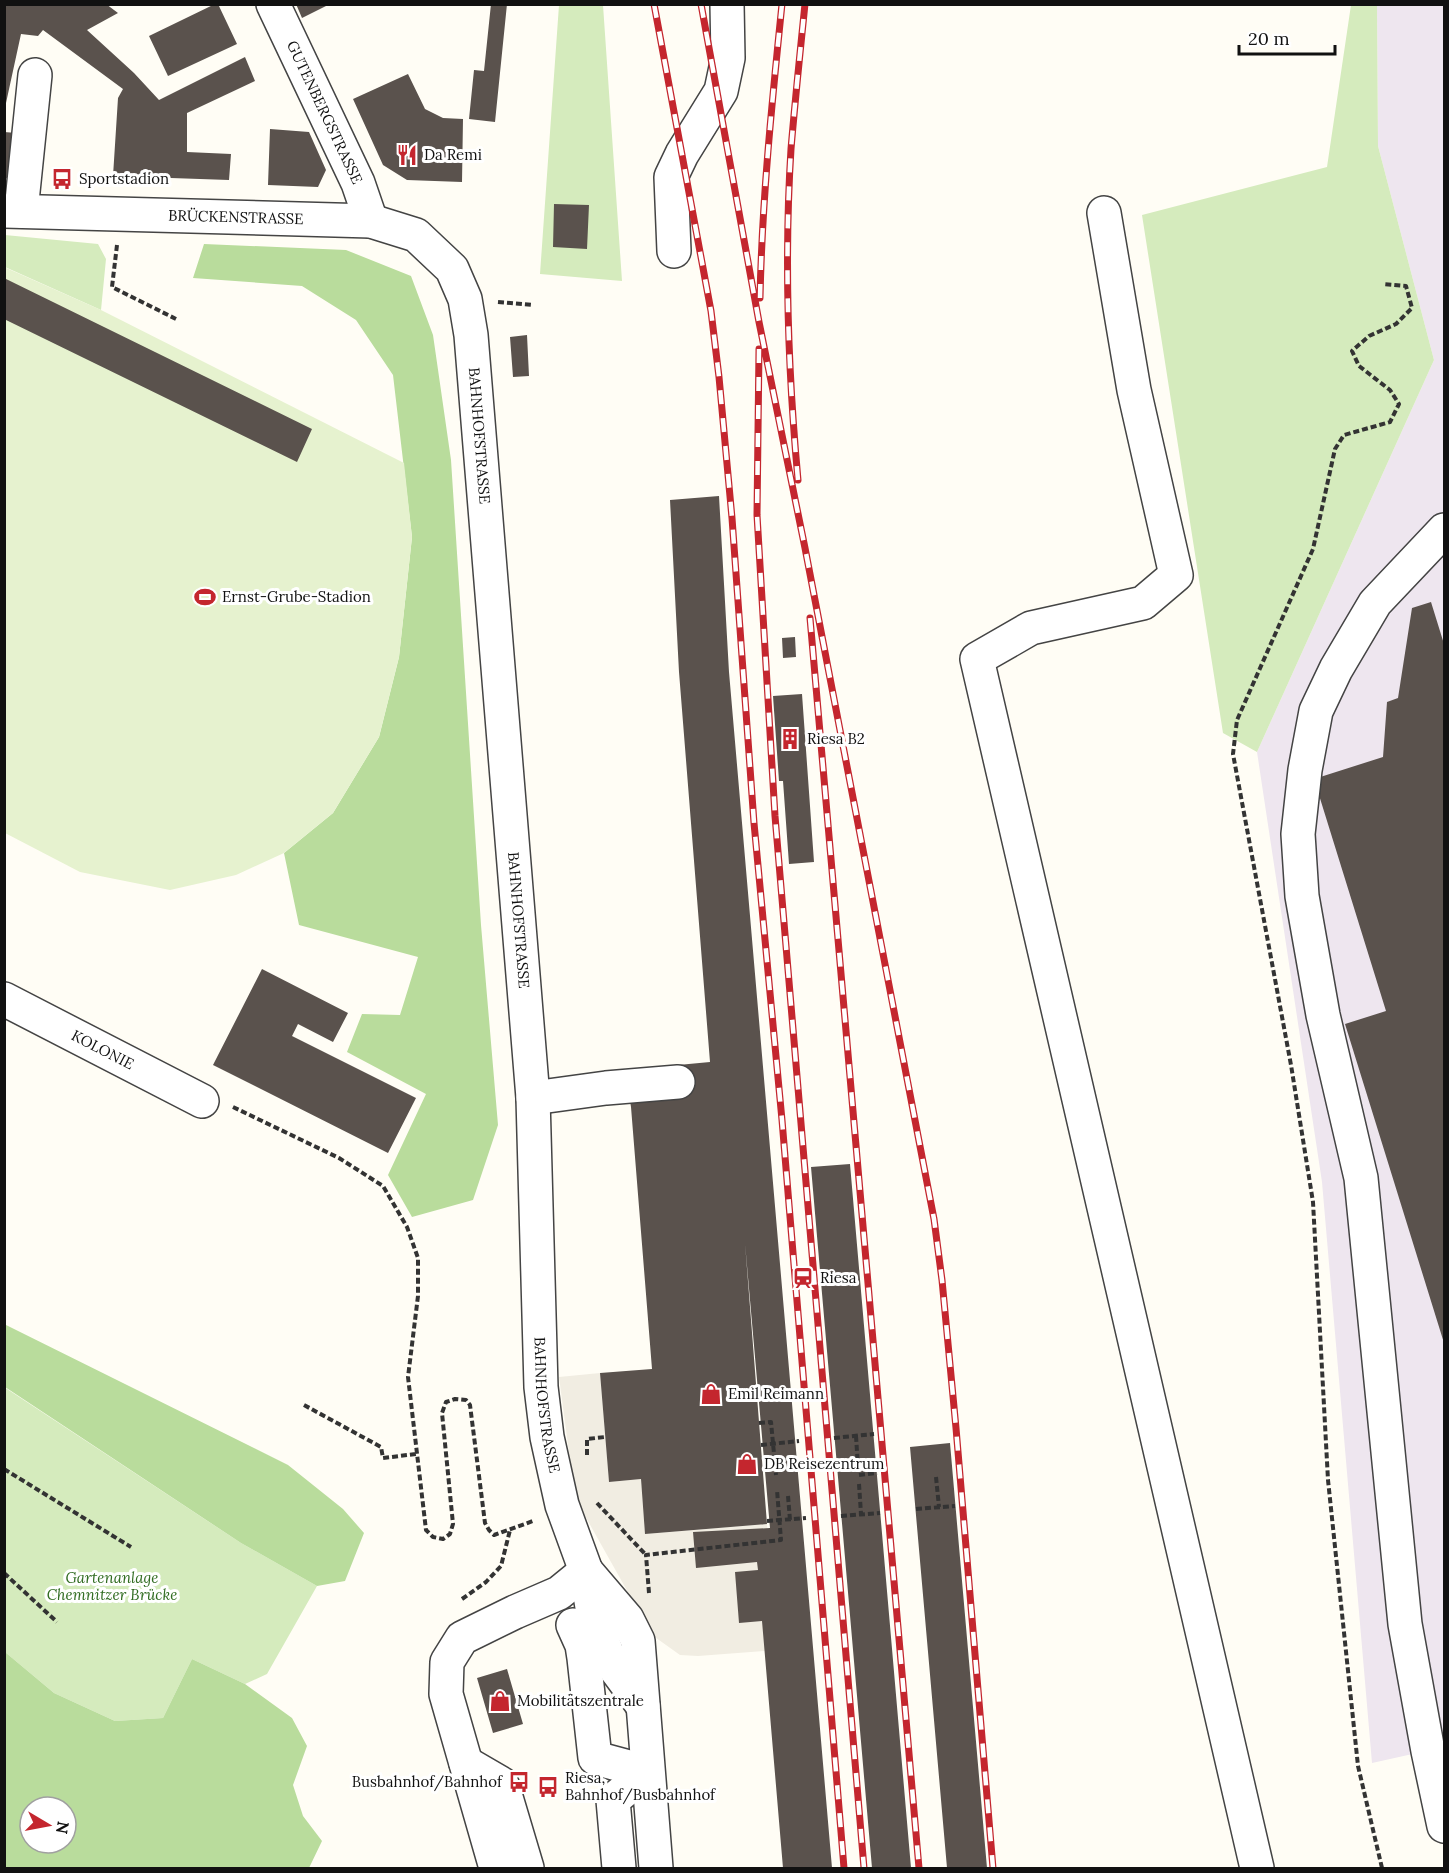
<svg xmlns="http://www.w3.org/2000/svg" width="1449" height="1873" viewBox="0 0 1449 1873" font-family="Lora,serif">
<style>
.industrial{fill:#eee6ef}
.green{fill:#d5ebbd}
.forest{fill:#b9dc9c;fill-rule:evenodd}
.pitch{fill:#e6f2cf}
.plaza{fill:#f1ede2}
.building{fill:#5a524d}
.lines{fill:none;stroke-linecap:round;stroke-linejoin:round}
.minor-casing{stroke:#444;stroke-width:36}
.path{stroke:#333;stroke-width:4;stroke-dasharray:6 3;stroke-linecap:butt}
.minor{stroke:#fff;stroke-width:33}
.rail-casing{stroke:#c4262e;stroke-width:7}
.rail{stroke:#fff;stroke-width:4.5;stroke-dasharray:14;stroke-linecap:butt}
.labels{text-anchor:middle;stroke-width:6;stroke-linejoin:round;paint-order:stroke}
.street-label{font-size:15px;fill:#111;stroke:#fff}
.poi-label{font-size:15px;fill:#111;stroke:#fff;text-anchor:start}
.park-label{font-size:15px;font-style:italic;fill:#2f6b1f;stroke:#fff}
</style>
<rect width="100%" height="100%" fill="#fffdf5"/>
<!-- industrial -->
<path class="industrial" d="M1377 5H1444V1747L1372 1763 1322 1182 1257 752 1434 360 1378 146Z"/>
<!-- green -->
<path class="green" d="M559 5H603L622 281 540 274Z
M1351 5H1377L1378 146 1434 360 1257 752 1223 733 1142 215 1327 167Z
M5 235 98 244 106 259 101 310 5 267Z
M4 1387 241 1543 317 1586 267 1674 245 1684 192 1659 163 1718 115 1721 54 1693 5 1652Z"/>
<!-- forest -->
<path class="forest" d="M204 244 346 250 411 276 433 335 451 460 481 925 498 1125 473 1200 412 1217 388 1175 426 1094 347 1052 362 1014 400 1015 418 957 299 925 284 853 333 813 379 737 399 657 412 537 393 375 356 320 302 286 193 278Z
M4 1324 288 1465 343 1509 364 1533 345 1581 317 1586 241 1543 5 1387Z
M5 1652 54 1693 115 1721 163 1718 192 1659 245 1684 292 1718 307 1746 293 1785 303 1816 322 1841 309 1868H5ZM30 1807H66V1843H30Z"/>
<!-- pitch -->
<path class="pitch" d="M4 267 101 310 404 463 412 537 399 657 379 737 333 813 284 853 236 875 170 890 80 872 5 833Z"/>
<!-- plaza -->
<path class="plaza" d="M600 1373 609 1482 641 1479 645 1534 767 1524 777 1650 698 1656 680 1655 652 1635 575 1498 559 1377Z"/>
<!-- building -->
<path class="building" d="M4 4H106L118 13 87 30 134 73 159 100 245 57 255 81 187 113V152L231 154 229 180 113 176 118 98 123 89 43 30 38 36 21 34 6 103 4 102Z
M215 4H218L237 44 168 76 149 36Z
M296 4H330L302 18Z
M491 4H507L495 122 469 119 474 70 484 71Z
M408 74 425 109 443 118 463 119 462 182 407 180 383 165 353 99Z
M270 129 309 132 326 170 318 187 268 185Z
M4 132 17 133 13 179 4 178Z
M554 204 589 205 587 249 553 247Z
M4 278 312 429 297 462 4 319Z
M527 335 529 376 513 377 510 337Z
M719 496 729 672 832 1868H783L762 1621 739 1623 735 1572 758 1570 757 1562 696 1568 693 1532 770 1528 745 1243 767 1524 645 1534 641 1479 609 1482 600 1373 652 1369 631 1107 625 1070 710 1062 679 672 670 500Z
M1431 602 1444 644V1343L1345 1024 1386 1011 1314 779 1383 757 1387 702 1398 698 1412 608Z
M795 637 796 657 783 658 782 638Z
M802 694 814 862 789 864 783 781H779L773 696Z
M262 969 348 1013 333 1042 298 1024 292 1036 416 1098 388 1153 213 1065Z
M850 1164 911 1868H872L811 1167Z
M950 1443 987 1868H947L910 1447Z
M507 1669 523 1724 493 1733 477 1678Z"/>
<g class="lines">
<defs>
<g id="minor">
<path id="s1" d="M273 4 358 183 371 221"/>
<path id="s2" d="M4 211 371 221 416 235 452 269 465 299 471 335 533 1098 541 1387 547 1437 562 1505 586 1571 594 1619 607 1653 617 1671 643 1706"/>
<path d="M21 211 35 75"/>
<path d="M1104 213 1134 390 1176 575 1143 603 1031 628 977 659 1257 1868"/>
<path d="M674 251 671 177 682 154 721 91 728 58 727 4"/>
<path d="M1444 530 1375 603 1336 669 1316 711 1305 770 1298 834 1302 896 1323 1015 1361 1178 1405 1624 1428 1751 1444 1826"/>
<path id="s3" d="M4 999 202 1101"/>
<path d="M533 1098 606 1088 678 1082"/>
<path d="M586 1571 627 1619 638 1641 656 1868"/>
<path d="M573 1625 582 1645 584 1658 595 1758 647 1772"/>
<path d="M466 1763 502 1784 527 1868"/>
<path d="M496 1868 446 1694 447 1662 462 1638 515 1612 559 1593 586 1571"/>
<path d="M619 1868 613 1800 647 1772"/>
</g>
</defs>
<!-- minor casing -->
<use href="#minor" class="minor-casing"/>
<!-- path -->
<path class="path" d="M117 245 112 287 176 319
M498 302 533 305
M233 1107 339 1158 383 1186 407 1227 418 1258V1296L408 1377 426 1530 433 1537 443 1539 450 1534 453 1524 442 1413 446 1402 455 1399 466 1400 470 1405 485 1523 489 1530 494 1535 533 1521
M304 1405 381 1447 383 1458 416 1454
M759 1423 771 1422 776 1475
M856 1436 858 1467
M834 1438 874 1434
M761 1445 799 1441
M587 1455V1439L605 1437
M4 1469 131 1547
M859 1475 877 1473
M936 1477 939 1507
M859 1484 861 1514
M788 1496 790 1520
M597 1503 646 1555
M916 1509 955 1506
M841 1516 880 1513
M767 1521 806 1518
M4 1573 57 1622
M649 1593 646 1555 781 1540 777 1490
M462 1599 486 1582 501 1566 510 1530
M1382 1868 1358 1766 1328 1480 1313 1202 1291 1065 1233 754 1237 720 1313 549 1335 449 1344 435 1390 422 1399 404 1390 390 1359 366 1352 351 1369 336 1396 324 1412 308 1406 286 1383 284"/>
<!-- minor -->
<use href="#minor" class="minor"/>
<defs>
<path id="rail" d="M654 4 711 311 719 377 732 518 754 823 782 1120 844 1868
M701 4 759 322 805 548 934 1219 942 1280 956 1428 993 1868
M760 298C762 200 772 102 782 4
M759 349 757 515 775 816 864 1868
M798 480C788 371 784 260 791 149 795 101 800 53 805 4
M810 618 919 1868"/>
</defs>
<!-- rail casing -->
<use href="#rail" class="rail-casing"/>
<!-- rail -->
<use href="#rail" class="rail"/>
</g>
<!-- icons -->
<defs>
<symbol id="restaurant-bare" viewBox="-9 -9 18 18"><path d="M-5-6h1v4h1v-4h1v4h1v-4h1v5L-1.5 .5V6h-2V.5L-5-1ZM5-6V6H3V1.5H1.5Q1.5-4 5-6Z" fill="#c4262e" stroke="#fff" stroke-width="2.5" paint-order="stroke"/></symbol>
<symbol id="bus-bare" viewBox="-9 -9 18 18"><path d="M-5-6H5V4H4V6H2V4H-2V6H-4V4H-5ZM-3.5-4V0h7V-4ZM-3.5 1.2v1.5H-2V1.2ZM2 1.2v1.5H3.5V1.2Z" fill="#c4262e" stroke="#fff" stroke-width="2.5" paint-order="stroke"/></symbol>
<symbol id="stadium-bare" viewBox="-9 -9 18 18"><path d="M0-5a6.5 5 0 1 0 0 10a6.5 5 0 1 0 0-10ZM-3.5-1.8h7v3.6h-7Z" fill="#c4262e" stroke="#fff" stroke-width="2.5" paint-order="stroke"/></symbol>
<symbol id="building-bare" viewBox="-9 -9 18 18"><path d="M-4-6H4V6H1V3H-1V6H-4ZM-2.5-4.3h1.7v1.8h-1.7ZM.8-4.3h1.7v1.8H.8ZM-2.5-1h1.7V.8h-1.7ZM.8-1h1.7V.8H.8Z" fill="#c4262e" stroke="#fff" stroke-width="2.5" paint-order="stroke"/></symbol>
<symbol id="station-bare" viewBox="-9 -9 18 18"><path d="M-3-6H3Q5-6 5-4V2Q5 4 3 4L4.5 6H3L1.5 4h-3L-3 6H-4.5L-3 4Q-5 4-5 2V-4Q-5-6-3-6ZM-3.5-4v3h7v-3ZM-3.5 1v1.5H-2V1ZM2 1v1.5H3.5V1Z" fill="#c4262e" stroke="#fff" stroke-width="2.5" paint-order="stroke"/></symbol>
<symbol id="shop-bare" viewBox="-9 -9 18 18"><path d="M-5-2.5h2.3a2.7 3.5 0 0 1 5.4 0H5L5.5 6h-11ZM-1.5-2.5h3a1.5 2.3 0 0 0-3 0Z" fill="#c4262e" stroke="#fff" stroke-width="2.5" paint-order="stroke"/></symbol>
</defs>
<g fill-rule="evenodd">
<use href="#restaurant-bare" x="392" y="140" width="30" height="30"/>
<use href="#bus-bare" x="47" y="164" width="30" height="30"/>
<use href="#stadium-bare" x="190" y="582" width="30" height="30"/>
<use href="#building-bare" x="775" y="724" width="30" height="30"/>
<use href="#station-bare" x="788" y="1263" width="30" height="30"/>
<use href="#shop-bare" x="696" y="1379" width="30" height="30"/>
<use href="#shop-bare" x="732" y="1449" width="30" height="30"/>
<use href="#shop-bare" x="485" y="1686" width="30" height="30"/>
<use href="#bus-bare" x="504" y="1767" width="30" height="30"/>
<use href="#bus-bare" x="533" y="1772" width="30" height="30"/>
</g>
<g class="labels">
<!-- street labels -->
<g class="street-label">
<text dy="5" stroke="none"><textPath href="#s1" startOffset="120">GUTENBERGSTRASSE</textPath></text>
<text dy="5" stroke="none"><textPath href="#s2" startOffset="232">BRÜCKENSTRASSE</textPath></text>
<text dy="5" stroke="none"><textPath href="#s2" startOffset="634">BAHNHOFSTRASSE</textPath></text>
<text dy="5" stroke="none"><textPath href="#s2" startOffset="1120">BAHNHOFSTRASSE</textPath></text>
<text dy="5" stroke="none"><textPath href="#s3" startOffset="111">KOLONIE</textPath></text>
<text dy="5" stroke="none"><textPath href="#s2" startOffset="1606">BAHNHOFSTRASSE</textPath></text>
</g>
<!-- poi labels -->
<g class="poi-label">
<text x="424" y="160">Da Remi</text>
<text x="79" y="184">Sportstadion</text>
<text x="222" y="602">Ernst-Grube-Stadion</text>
<text x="807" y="744">Riesa B2</text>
<text x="820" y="1283">Riesa</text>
<text x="728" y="1399">Emil Reimann</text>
<text x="764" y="1469">DB Reisezentrum</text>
<text x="517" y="1706">Mobilitätszentrale</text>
<text x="565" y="1783">Riesa,<tspan x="565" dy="17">Bahnhof/Busbahnhof</tspan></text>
<text x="502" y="1787" text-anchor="end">Busbahnhof/Bahnhof</text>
</g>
<!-- park labels -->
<g class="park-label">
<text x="112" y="1583">Gartenanlage<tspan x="112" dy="17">Chemnitzer Brücke</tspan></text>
</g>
</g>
<!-- border -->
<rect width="1449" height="1873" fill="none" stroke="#111111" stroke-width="12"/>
<!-- north arrow -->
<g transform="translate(48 1825) rotate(100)"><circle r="28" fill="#ffffff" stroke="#a0a0a0" stroke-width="1.5"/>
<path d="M0-4.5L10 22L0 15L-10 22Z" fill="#c4262e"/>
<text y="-9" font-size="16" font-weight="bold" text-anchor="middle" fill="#111111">N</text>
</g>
<!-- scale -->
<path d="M1239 45v9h96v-9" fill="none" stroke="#111111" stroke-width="3"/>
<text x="1248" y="45" font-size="18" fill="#111111" stroke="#ffffff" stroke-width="4.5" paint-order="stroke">20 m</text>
</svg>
